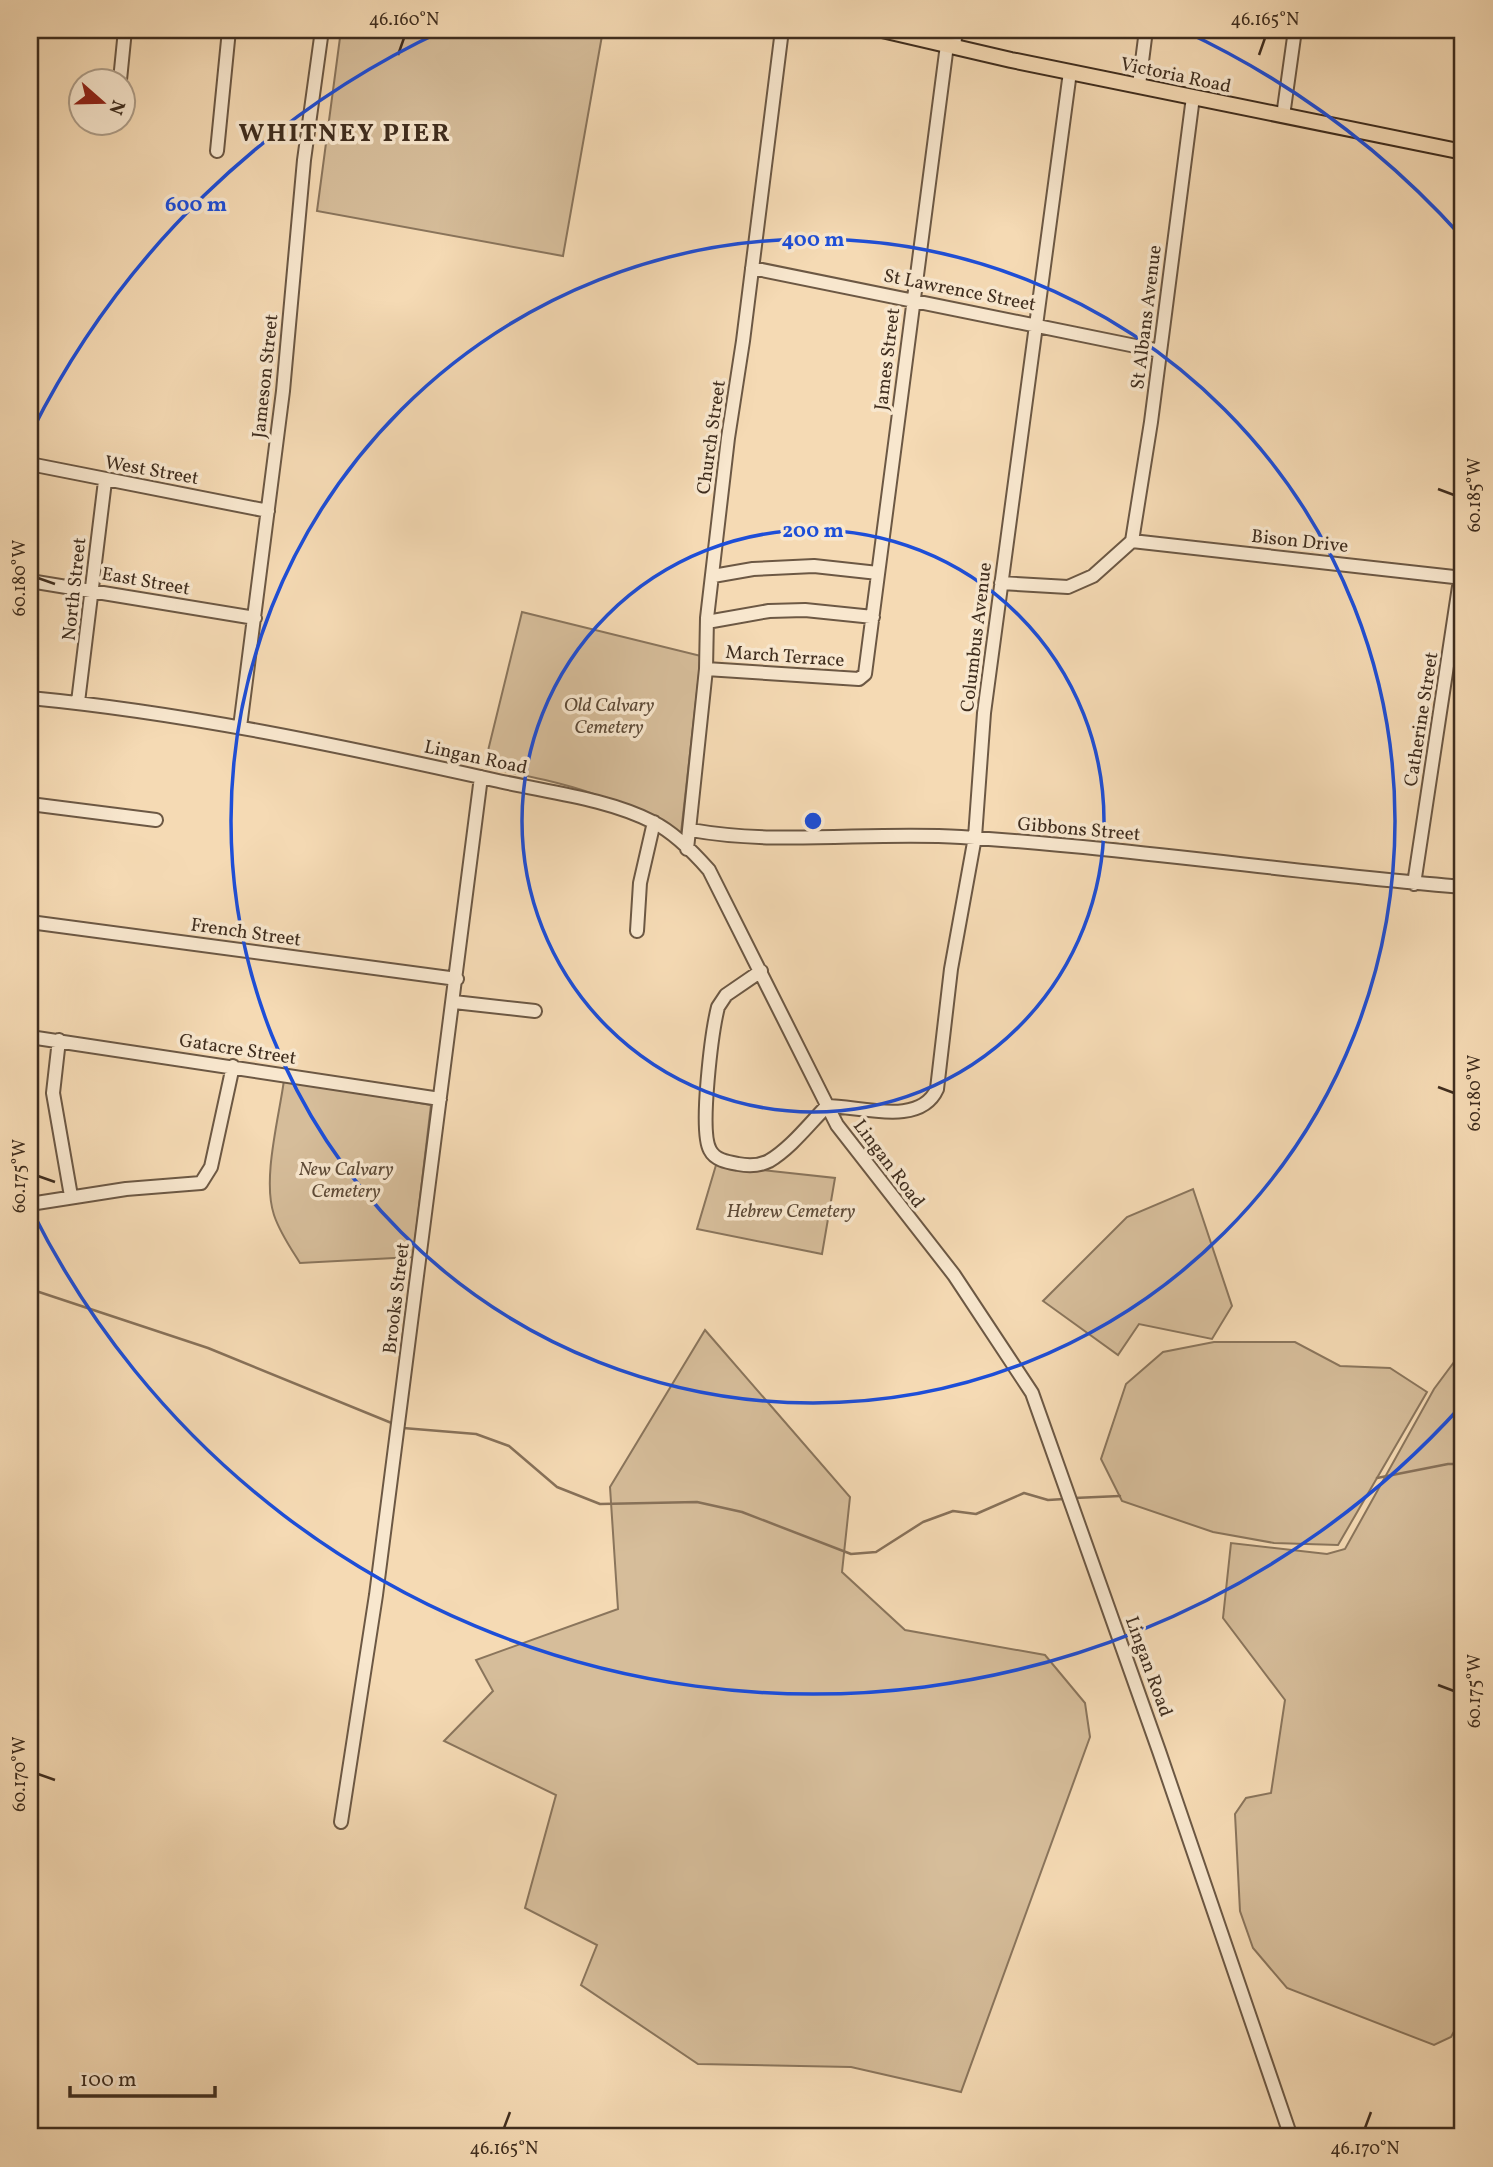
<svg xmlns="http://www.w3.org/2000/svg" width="1493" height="2167" viewBox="0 0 1493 2167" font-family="Vollkorn,serif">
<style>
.green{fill:#d6bd9a;stroke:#8a755c;stroke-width:2}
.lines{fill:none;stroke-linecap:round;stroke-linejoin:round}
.stream{stroke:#877159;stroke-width:2.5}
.minor-casing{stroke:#6c5844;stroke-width:16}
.major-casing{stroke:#3f2d1e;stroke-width:18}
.minor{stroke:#f8e7ce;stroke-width:12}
.major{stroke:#f5dab4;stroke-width:14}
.ticks{fill:none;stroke:#3f2d1e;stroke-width:2.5}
.ring{fill:none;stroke:#1d4ed8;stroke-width:3.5}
.labels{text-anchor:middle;stroke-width:7;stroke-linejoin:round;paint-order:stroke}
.street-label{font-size:19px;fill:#3f2d1e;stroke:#f8e7ce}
.park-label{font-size:19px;font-style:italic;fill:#5d4a37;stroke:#f8e7ce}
.district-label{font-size:26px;font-weight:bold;letter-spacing:2px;fill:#3f2d1e;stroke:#f8e7ce}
.centre{fill:#1d4ed8;stroke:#f8e7ce;stroke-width:3.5}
.ring-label{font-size:21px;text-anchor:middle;font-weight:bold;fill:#1d4ed8;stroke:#f8e7ce;stroke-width:7;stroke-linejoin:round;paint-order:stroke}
.neatline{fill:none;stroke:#3f2d1e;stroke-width:2.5}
.ticks-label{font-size:18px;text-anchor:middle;fill:#3f2d1e}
</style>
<rect width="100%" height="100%" fill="#f5dab4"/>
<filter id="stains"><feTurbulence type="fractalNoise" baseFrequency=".00286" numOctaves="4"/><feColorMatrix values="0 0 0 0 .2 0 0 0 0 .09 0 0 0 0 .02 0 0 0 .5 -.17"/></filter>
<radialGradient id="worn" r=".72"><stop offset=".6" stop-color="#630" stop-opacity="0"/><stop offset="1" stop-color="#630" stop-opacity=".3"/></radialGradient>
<!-- green -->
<path class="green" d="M341 30H603L563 256 317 211Z
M522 612 701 656 680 842C621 793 557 782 484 767Z
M284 1080 431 1105 413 1257 300 1263C290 1247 280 1233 274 1215 262 1179 279 1118 284 1080Z
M716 1165 835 1178 822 1254 697 1229Z
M1193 1189 1232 1306 1212 1339 1139 1324 1118 1355 1043 1301 1127 1217Z
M705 1330 850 1497 842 1572 905 1630 1045 1655 1085 1703 1090 1737 961 2092 851 2067 698 2064 581 1985 597 1945 525 1908 556 1795 444 1741 493 1691 476 1660 618 1609 610 1487Z
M1214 1342H1295L1340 1366 1390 1368 1427 1392 1338 1545 1274 1543 1213 1532 1122 1501 1101 1459 1126 1384 1163 1352Z
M1463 1350V2015L1451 2037 1434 2045 1287 1988 1253 1948 1240 1911 1235 1814 1246 1798 1271 1793 1285 1700 1223 1618 1231 1543 1327 1554 1345 1549 1434 1389Z"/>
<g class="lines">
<!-- stream -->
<path class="stream" d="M30 1289 208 1348 394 1424
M403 1428 476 1434 509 1446 557 1487 600 1504 697 1502 742 1512 851 1554 876 1552 923 1522 953 1511 976 1514 1024 1493 1048 1500 1064 1499
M1377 1478 1448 1464H1463
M1074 1498 1120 1496"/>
<defs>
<path id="minor" d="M954 46 956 30
M120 80 125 30
M1139 85 1146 30
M1283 116 1295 30
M217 151 229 30
M752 268 1160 351
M30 464 268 511
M1132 541 1151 422 1193 97
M1132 541 1463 578
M713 576 753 569 814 566 878 573
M30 581 255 618
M1001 583 1068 587 1093 576 1132 541
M707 622 769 611 805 610 873 617
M706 669 859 679 865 674 947 45
M30 698C187 713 341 746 494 780 546 792 606 798 653 822 673 832 695 854 709 870L837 1125 954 1275 1032 1393 1159 1751 1291 2137
M78 702 105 481
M240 727 283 391 304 160 322 30
M30 804 156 820
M691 830C780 846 872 831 961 837 1129 848 1296 873 1463 887
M687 849 706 669 707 618 728 438 743 341 782 30
M1414 884 1463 560
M30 922 457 979
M637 931 640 883 654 822
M761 971 726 995 718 1007C712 1031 699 1131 710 1150 715 1160 727 1162 738 1164 748 1166 759 1166 769 1161 791 1148 810 1123 827 1106
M454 1002 535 1011
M30 1037 440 1099
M59 1040 53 1093 71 1196
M827 1106C860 1106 920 1127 937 1089L951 969 975 837 984 713 1070 72
M30 1204 126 1189 201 1183 211 1167 233 1066
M341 1822 376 1595 481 777"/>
<path id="major" d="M882 30 1011 60 1463 152"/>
</defs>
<!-- minor casing -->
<use href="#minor" class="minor-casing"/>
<!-- major casing -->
<use href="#major" class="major-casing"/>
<!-- minor -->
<use href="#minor" class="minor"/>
<!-- major -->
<use href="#major" class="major"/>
</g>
<!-- ticks -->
<path class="ticks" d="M398 55 404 38M1259 55 1265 38M1438 489 1454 495M38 578 55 584M1438 1087 1454 1093M38 1176 55 1182M1438 1685 1454 1691M38 1774 55 1780M504 2128 510 2112M1365 2128 1371 2112"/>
<!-- distance rings -->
<g class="ring">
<circle cx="813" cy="821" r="291"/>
<circle cx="813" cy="821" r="582"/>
<path d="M1462 1405A873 873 0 0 1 32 1211M32 431A873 873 0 0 1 444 30M1182 30A873 873 0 0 1 1462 237"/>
</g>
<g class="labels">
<!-- street labels -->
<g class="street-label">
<text transform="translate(1176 74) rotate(12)" y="7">Victoria Road</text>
<text transform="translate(960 289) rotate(11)" y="7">St Lawrence Street</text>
<text transform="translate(1145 317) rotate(-83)" y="7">St Albans Avenue</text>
<text transform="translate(886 359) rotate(-83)" y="7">James Street</text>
<text transform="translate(264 376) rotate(-84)" y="7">Jameson Street</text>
<text transform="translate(710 437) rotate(-82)" y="7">Church Street</text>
<text transform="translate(152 469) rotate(10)" y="7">West Street</text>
<text transform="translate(1300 540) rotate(6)" y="7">Bison Drive</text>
<text transform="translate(146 580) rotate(10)" y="7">East Street</text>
<text transform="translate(73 589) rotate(-84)" y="7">North Street</text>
<text transform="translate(975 637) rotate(-83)" y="7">Columbus Avenue</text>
<text transform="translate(785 655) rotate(4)" y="7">March Terrace</text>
<text transform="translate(1420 719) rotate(-81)" y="7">Catherine Street</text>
<text transform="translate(476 756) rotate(12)" y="7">Lingan Road</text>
<text transform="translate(1079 828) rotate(5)" y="7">Gibbons Street</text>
<text transform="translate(246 931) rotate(8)" y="7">French Street</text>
<text transform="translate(238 1048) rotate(9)" y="7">Gatacre Street</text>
<text transform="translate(890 1163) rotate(53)" y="7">Lingan Road</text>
<text transform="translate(395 1298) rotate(-83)" y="7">Brooks Street</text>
<text transform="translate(1150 1666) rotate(70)" y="7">Lingan Road</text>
</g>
<!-- park labels -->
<g class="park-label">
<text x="609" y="711">Old Calvary<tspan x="609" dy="22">Cemetery</tspan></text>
<text x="346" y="1175">New Calvary<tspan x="346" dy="22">Cemetery</tspan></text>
<text x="791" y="1217">Hebrew Cemetery</text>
</g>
<!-- district labels -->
<g class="district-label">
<text x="345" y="141">WHITNEY PIER</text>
</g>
</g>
<circle cx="813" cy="821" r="10" class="centre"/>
<g class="ring-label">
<text x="196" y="211">600 m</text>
<text x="813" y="246">400 m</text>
<text x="813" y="537">200 m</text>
</g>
<!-- margin -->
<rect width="1493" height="2167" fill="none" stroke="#f5dab4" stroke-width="77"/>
<!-- north arrow -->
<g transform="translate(102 102) rotate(110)"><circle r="33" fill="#f8e7ce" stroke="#ae9d88" stroke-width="2"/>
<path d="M0-5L12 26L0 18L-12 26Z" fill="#8f2418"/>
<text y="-10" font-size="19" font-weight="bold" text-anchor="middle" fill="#3f2d1e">N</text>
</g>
<!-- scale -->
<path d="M70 2086v10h145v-10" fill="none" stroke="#3f2d1e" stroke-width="3.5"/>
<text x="80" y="2086" font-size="21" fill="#3f2d1e" stroke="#f8e7ce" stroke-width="5" paint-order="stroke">100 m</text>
<rect x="38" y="38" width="1416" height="2090" class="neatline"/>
<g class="ticks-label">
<text x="404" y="25">46.160°N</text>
<text x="1265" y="25">46.165°N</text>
<text transform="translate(1474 495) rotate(-90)" y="6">60.185°W</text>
<text transform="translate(19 578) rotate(-90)" y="6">60.180°W</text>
<text transform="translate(1474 1093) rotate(-90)" y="6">60.180°W</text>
<text transform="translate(19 1176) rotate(-90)" y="6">60.175°W</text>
<text transform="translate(1474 1691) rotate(-90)" y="6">60.175°W</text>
<text transform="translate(19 1774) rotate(-90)" y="6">60.170°W</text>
<text x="504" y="2154">46.165°N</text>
<text x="1365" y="2154">46.170°N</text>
</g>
<rect width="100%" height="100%" filter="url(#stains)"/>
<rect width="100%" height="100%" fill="url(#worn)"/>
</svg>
